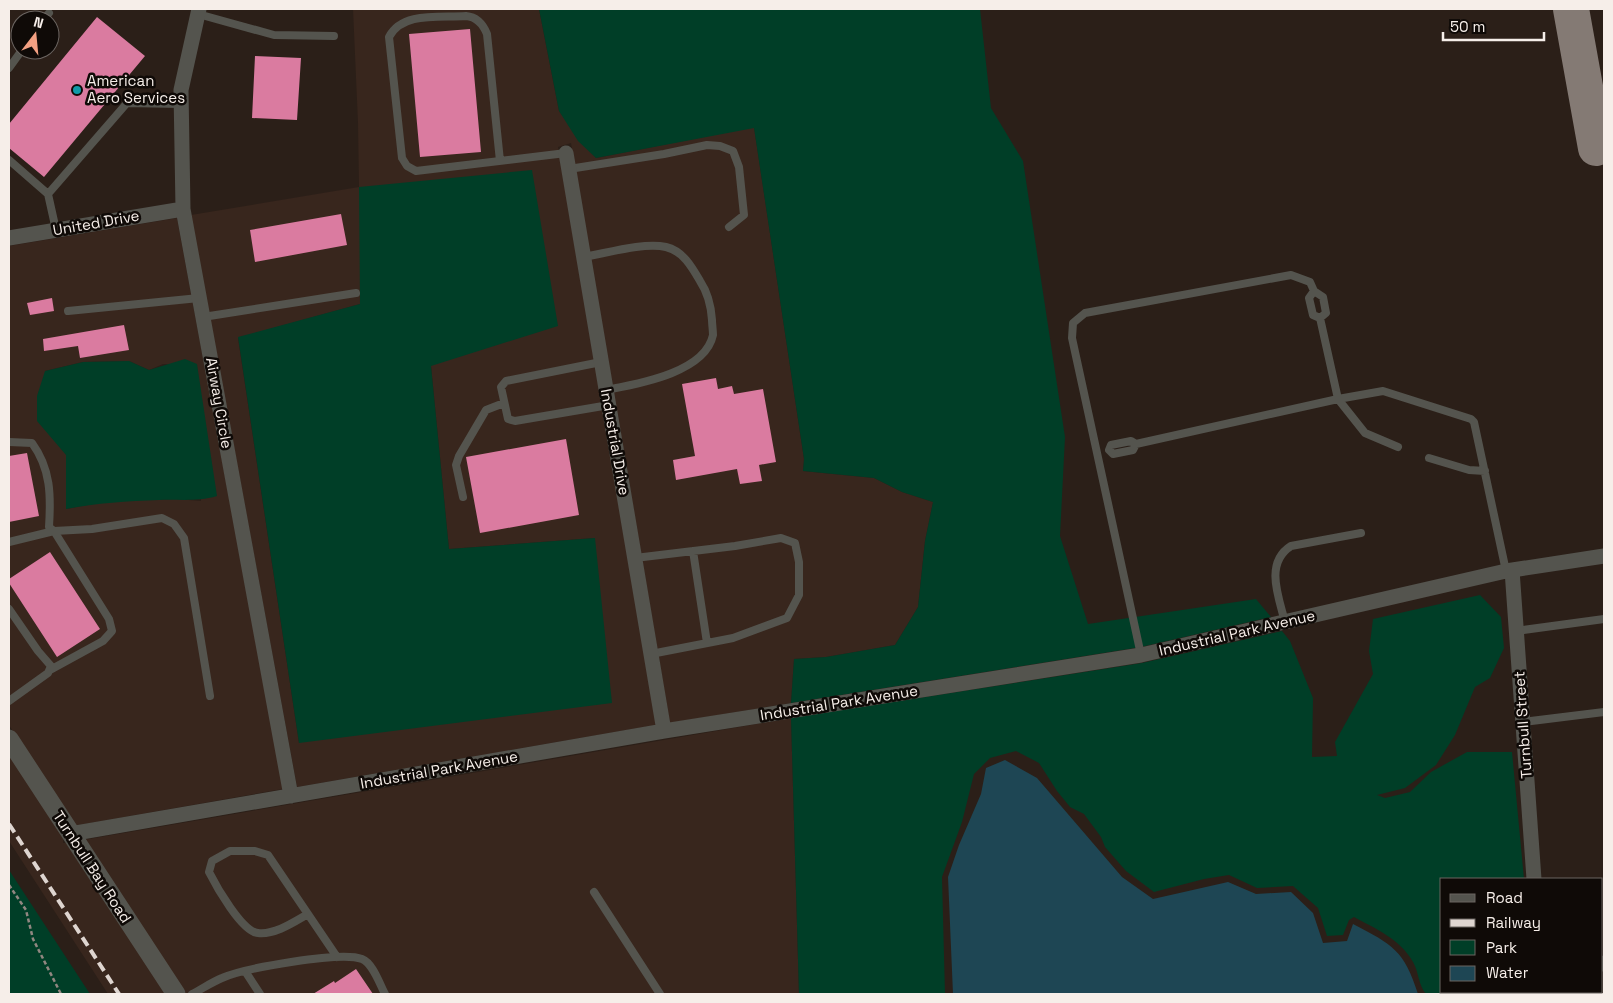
<svg xmlns="http://www.w3.org/2000/svg" width="1613" height="1003" viewBox="0 0 1613 1003" font-family="'Space Grotesk',sans-serif">
<style>
.built{fill:#38261d;fill-rule:evenodd}
.green{fill:#003e27}
.water{fill:#1e4654}
.lines{fill:none;stroke-linecap:round;stroke-linejoin:round}
.taxiway{stroke:#847a74;stroke-width:36}
.building{fill:#da7ba0}
.path{stroke:#918781;stroke-width:2.5;stroke-dasharray:4 2.5;stroke-linecap:butt}
.service{stroke:#54544e;stroke-width:8}
.minor{stroke:#54544e;stroke-width:15}
.tertiary{stroke:#54544e;stroke-width:19}
.rail{stroke:#ded5d0;stroke-width:4;stroke-dasharray:10 5;stroke-linecap:butt}
.culture-dot{fill:#0f9aa8;stroke:#0f0a07;stroke-width:2}
.labels{text-anchor:middle;stroke-width:5;stroke-linejoin:round;paint-order:stroke}
.poi-label{font-size:15px;fill:#f6eee9;stroke:#0f0a07;text-anchor:start}
.street-label{font-size:15px;fill:#f6eee9;stroke:#0f0a07}
</style>
<rect width="100%" height="100%" fill="#2b1f18"/>
<!-- built -->
<path class="built" d="M353 9H539L559 111 596 158 754 127 804 459 803 471 874 478 902 492 933 502 925 541 918 607 895 645 826 657 794 659 791 703 670 723 571 143 558 147 656 725 297 787 191 215 359 187 358 123ZM360 304 431 366 449 549 595 538 299 743 238 338Z
M177 218 283 789 73 826 9 725V246ZM129 361 149 370 163 364 197 365 201 501 177 499 107 501 66 509V455L45 371 83 362Z
M791 718 799 994H185L83 840Z
M9 753 63 837V843H66L167 994H108L9 841Z"/>
<!-- green -->
<path class="green" d="M539 9H980L991 108 1023 161 1065 437 1060 536 1088 624 1256 599 1271 617 1141 647 791 703 794 659 826 657 895 645 918 607 925 541 933 502 902 492 874 478 803 471 804 459 754 128 596 158 578 141 559 111Z
M532 170 558 326 431 366 449 549 595 538 612 703 299 743 238 337 360 304 359 187Z
M185 359 197 364 217 496C197 502 179 499 159 500 127 501 97 503 66 509V455L37 421V396L45 371 83 362 129 361 149 370Z
M1480 595 1501 617 1504 648 1490 678 1475 687 1455 735 1436 765 1405 788 1377 795 1385 798 1410 792 1431 772 1467 752H1512L1524 879H1442V992H1534V994H1426C1418 985 1419 972 1413 962 1400 939 1376 929 1354 917L1349 920 1343 935 1327 936 1318 908 1293 886 1257 888 1229 875 1204 879 1154 892 1126 871 1105 847 1101 837 1084 814 1070 807 1057 791 1039 763 1016 751 990 758 974 774 962 822 942 877 945 994H799L791 718 1142 663 1282 631 1290 641 1313 698 1312 757 1337 756 1335 742 1373 674 1369 651 1373 619Z
M9 870 90 994H9Z"/>
<!-- water -->
<path class="water" d="M1005 760 1037 778 1122 877 1153 899 1228 882 1256 894 1291 892 1313 913 1323 943 1347 941 1353 924C1393 945 1404 950 1418 994H953L948 877 959 845 981 794 986 768Z"/>
<g class="lines">
<!-- taxiway -->
<path class="taxiway" d="M1571 9 1596 148"/>
</g>
<!-- building -->
<path class="building" d="M97 17 145 56 44 177 9 148V124Z
M470 29 481 152 420 157 409 34Z
M255 56 301 58 297 120 252 118Z
M341 214 347 245 255 262 250 230Z
M52 298 54 311 30 315 27 303Z
M124 325 129 350 80 358 78 346 44 351 43 339Z
M716 378 718 389 732 386 734 394 763 389 776 462 759 465 762 481 740 484 737 469 676 480 673 460 695 456 682 384Z
M566 439 579 515 480 533 466 457Z
M27 453 39 516 9 522V456Z
M50 552 100 629 57 657 9 583V579Z
M356 969 373 994H313L334 981 335 983Z"/>
<g class="lines">
<!-- path -->
<path class="path" d="M9 885 26 910 33 939 61 994"/>
<!-- service -->
<path class="service" d="M198 14 274 35 334 36
M43 20 49 13
M9 68 22 50
M9 160 48 194
M500 161 487 34C483 24 477 17 466 16 441 18 402 11 389 37L402 158 407 166 416 171 566 153
M569 169 664 154 707 145 720 146 733 151 739 167 744 215 729 227
M56 230 48 194 127 103 181 104
M584 257C607 253 644 242 666 247 683 251 692 267 700 281 708 293 711 305 712 320 712 324 713 331 713 335 705 373 637 384 606 390
M68 311 199 298
M203 317 356 293
M1320 318 1338 399 1365 433 1398 447
M601 362 506 381 501 387 508 419 515 421 609 405
M9 442 32 443C51 469 51 496 49 527L54 531 92 529 162 518 174 524 184 538 210 696
M1136 444 1133 450 1113 454 1109 450 1111 445 1131 441 1136 444 1338 399 1383 391 1471 419 1474 422 1506 571
M1429 458 1469 470 1485 471
M463 497 456 465 459 456 486 410 504 403
M9 542 54 531 109 619 112 631 103 641 50 670
M693 551 707 643
M635 558 735 546 781 538 795 543 799 562V595L787 618 733 638 651 654
M9 609 38 651 51 666 48 673 9 701
M1285 622C1279 598 1264 563 1291 546L1361 533
M1516 631 1604 619
M1141 655 1072 338 1073 323 1085 313 1291 275 1310 282 1314 291 1309 298 1313 315 1320 318 1326 313 1323 297 1314 291
M1523 722 1604 712
M594 892 660 994
M308 914C294 922 275 935 258 933 242 932 216 886 209 872L212 861 230 851H255L268 855 337 957
M245 971 260 994
M192 994C202 989 212 982 222 978 245 968 341 951 362 959 373 963 380 985 385 994"/>
<!-- minor -->
<path class="minor" d="M199 9 181 90 183 209 291 796
M566 153 664 731
M9 238 183 209
M1512 570 1534 879
M70 834 664 731 1141 655 1506 571 1604 556
M1602 964 1604 963
M1541 992 1542 994"/>
<!-- tertiary -->
<path class="tertiary" d="M9 739 176 994"/>
<!-- rail -->
<path class="rail" d="M9 824 119 994"/>
</g>
<!-- markers -->
<circle class="culture-dot" cx="77" cy="90" r="5"/>
<g class="labels">
<!-- poi labels -->
<g class="poi-label">
<text x="87" y="86">American<tspan x="87" dy="17">Aero Services</tspan></text>
</g>
<!-- street labels -->
<g class="street-label">
<text transform="translate(96 223) rotate(-10)" y="5">United Drive</text>
<text transform="translate(219 403) rotate(80)" y="5">Airway Circle</text>
<text transform="translate(615 442) rotate(80)" y="5">Industrial Drive</text>
<text transform="translate(1237 633) rotate(-13)" y="5">Industrial Park Avenue</text>
<text transform="translate(839 703) rotate(-9)" y="5">Industrial Park Avenue</text>
<text transform="translate(1523 725) rotate(-94)" y="5">Turnbull Street</text>
<text transform="translate(439 770) rotate(-10)" y="5">Industrial Park Avenue</text>
<text transform="translate(92 867) rotate(57)" y="5">Turnbull Bay Road</text>
</g>
</g>
<!-- border -->
<rect width="1613" height="1003" fill="none" stroke="#f6eee9" stroke-width="20"/>
<!-- legend -->
<rect x="1440" y="878" width="162" height="115" fill="#0f0a07" stroke="#6b6561"/>
<rect x="1450" y="894" width="25" height="8" fill="#54544e" stroke="#6b6561"/>
<text x="1486" y="903" font-size="15" fill="#f6eee9">Road</text>
<rect x="1450" y="919" width="25" height="8" fill="#ded5d0" stroke="#6b6561"/>
<text x="1486" y="928" font-size="15" fill="#f6eee9">Railway</text>
<rect x="1450" y="940" width="25" height="15" fill="#003e27" stroke="#6b6561"/>
<text x="1486" y="953" font-size="15" fill="#f6eee9">Park</text>
<rect x="1450" y="966" width="25" height="15" fill="#1e4654" stroke="#6b6561"/>
<text x="1486" y="978" font-size="15" fill="#f6eee9">Water</text>
<!-- north arrow -->
<g transform="translate(35 35) rotate(16)"><circle r="24" fill="#0f0a07" stroke="#6b6561"/>
<path d="M0-4L9 19L0 12L-9 19Z" fill="#f3a082"/>
<text y="-8" font-size="14" font-weight="bold" text-anchor="middle" fill="#f6eee9">N</text>
</g>
<!-- scale -->
<path d="M1443 32v8h101v-8" fill="none" stroke="#f6eee9" stroke-width="2.5"/>
<text x="1450" y="32" font-size="15" fill="#f6eee9" stroke="#0f0a07" stroke-width="4" paint-order="stroke">50 m</text>
</svg>
